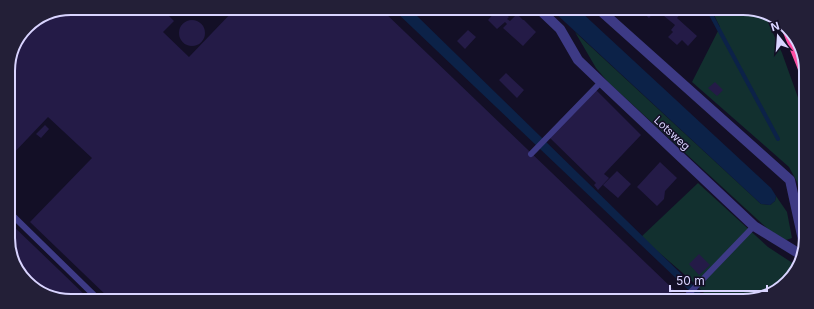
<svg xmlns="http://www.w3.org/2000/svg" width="814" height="309" viewBox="0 0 814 309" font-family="Inter,sans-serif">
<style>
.green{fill:#12302f}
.water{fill:#0c2248}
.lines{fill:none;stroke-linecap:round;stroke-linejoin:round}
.stream{stroke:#0c2248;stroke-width:4}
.building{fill:#241b47}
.lane{stroke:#3d3a85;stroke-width:6}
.street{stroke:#3d3a85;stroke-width:10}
.highway{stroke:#ff4fa3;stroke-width:12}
.labels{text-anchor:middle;stroke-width:3;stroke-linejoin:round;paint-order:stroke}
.street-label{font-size:11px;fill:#d9d4ff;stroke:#130f26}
.rim{fill:none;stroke:#d9d4ff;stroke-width:2}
</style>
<rect width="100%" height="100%" fill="#130f26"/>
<!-- green -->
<path class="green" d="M712 11H763L782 53 805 117 803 211 797 182 789 167 692 82 720 27Z
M575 32 761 204 770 205 775 201 776 196 787 212 792 238 786 240 769 230 608 82 596 68Z
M698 183 768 247 794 264 796 268 781 288 747 301H712L692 281 641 237Z"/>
<!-- water -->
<path class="water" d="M394 10H419L415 14 709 301H700Z
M552 10 580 11 771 188 776 196 775 201 770 205 761 204Z"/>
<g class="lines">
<!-- stream -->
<path class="stream" d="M709 11 778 139"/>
</g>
<!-- building -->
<path class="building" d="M71 8H161L174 21 163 32 189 57 235 9 382 10 674 290 664 300 109 298 30 222 92 158 48 117 9 158 8 66 29 24Z
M497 10H501L509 17 507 19 510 21 517 14 523 20H524L536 32 523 46 503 28 507 24 505 22 497 29 488 20Z
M641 11H655L649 18Z
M669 11H680L681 13 677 18 697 36 688 46 682 40 677 45 668 37 673 32 671 30 675 25 664 16Z
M179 33a13 13 0 1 1 26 0a13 13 0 1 1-26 0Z
M468 30 476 37 465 49 457 41Z
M506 73 524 90 517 98 499 80Z
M715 82 723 90 717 96 708 88Z
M596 90 641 135 604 174 609 178 598 190 594 185 596 183 549 137Z
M45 125 49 129 41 138 36 134Z
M660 162 677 178 665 191 664 199 657 206 637 187Z
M617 171 631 184 618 198 603 185Z
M9 222 59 270 88 298H50L23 279 9 250Z
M699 254 710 265 699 275 689 264Z"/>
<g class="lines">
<!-- lane -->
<path class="lane" d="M531 154 601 82
M9 212 97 298
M682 301 754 226"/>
<!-- street -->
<path class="street" d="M540 10 560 29 578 60 601 82 754 226 803 256
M601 11 790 180 803 240"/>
<!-- highway -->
<path class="highway" d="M788 29 805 71"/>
</g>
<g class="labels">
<!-- street labels -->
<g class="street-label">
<text transform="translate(672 133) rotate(43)" y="4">Lotsweg</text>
</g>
</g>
<!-- crop -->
<path d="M0 0H814V309H0ZM71 15H743A56 56 0 0 1 799 71V238A56 56 0 0 1 743 294H71A56 56 0 0 1 15 238V71A56 56 0 0 1 71 15Z" fill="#231f37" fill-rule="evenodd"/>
<path class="rim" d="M71 15H743A56 56 0 0 1 799 71V238A56 56 0 0 1 743 294H71A56 56 0 0 1 15 238V71A56 56 0 0 1 71 15Z"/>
<!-- north arrow -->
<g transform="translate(778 36) rotate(343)" stroke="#130f26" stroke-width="3" paint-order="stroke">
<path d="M0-3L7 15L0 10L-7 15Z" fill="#d9d4ff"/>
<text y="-6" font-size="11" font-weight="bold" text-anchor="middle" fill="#d9d4ff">N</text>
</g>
<!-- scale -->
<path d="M670 285v6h97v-6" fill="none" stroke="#d9d4ff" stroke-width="2"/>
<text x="676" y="285" font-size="12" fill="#d9d4ff" stroke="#130f26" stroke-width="3" paint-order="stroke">50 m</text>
</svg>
